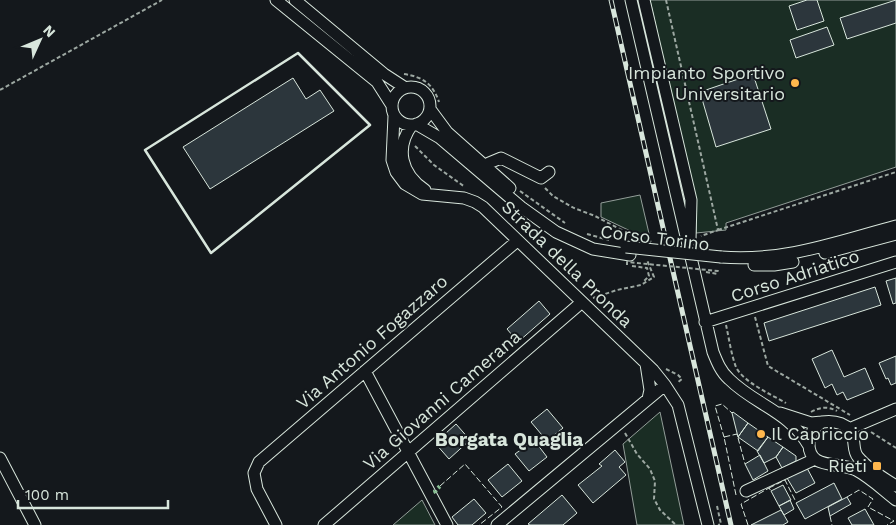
<svg xmlns="http://www.w3.org/2000/svg" width="896" height="525" viewBox="0 0 896 525" font-family="'Work Sans',sans-serif">
<style>
.green{fill:#1a2d24;stroke:#939e99}
.building{fill:#2c363c;stroke:#d8e6dc}
.lines{fill:none;stroke-linecap:round;stroke-linejoin:round}
.minor-casing{stroke:#d8e6dc;stroke-width:13}
.path{stroke:#9da8a2;stroke-width:2;stroke-dasharray:4 2.5;stroke-linecap:butt}
.minor{stroke:#14181c;stroke-width:11}
.rail-casing{stroke:#d8e6dc;stroke-width:5}
.rail{stroke:#14181c;stroke-width:3;stroke-dasharray:9;stroke-linecap:butt}
.minor-bridge-casing{stroke:#d8e6dc;stroke-width:13;stroke-linecap:butt}
.path-bridge{stroke:#9da8a2;stroke-width:2;stroke-dasharray:4 2.5;stroke-linecap:butt}
.minor-bridge{stroke:#14181c;stroke-width:11}
.hedge{stroke:#8ac095;stroke-width:4;stroke-dasharray:2.5 4;stroke-linecap:butt}
.fence{stroke:#d8e6dc;stroke-width:1;stroke-dasharray:6 2.5;stroke-linecap:butt}
.wall{stroke:#d8e6dc;stroke-width:2.5}
.poi-dot{fill:#ffb74d;stroke:#14181c;stroke-width:2}
.labels{text-anchor:middle;stroke-width:4;stroke-linejoin:round;paint-order:stroke}
.poi-label{font-size:18px;fill:#d8e6dc;stroke:#14181c;text-anchor:end}
.street-label{font-size:18px;fill:#d8e6dc;stroke:#14181c}
.neighbourhood-label{font-size:19px;font-weight:bold;fill:#d8e6dc;stroke:#14181c}
</style>
<rect width="100%" height="100%" fill="#14181c"/>
<!-- green -->
<path class="green" d="M650 0H896V167L726 223V230L696 233V208Z
M640 195 651 242H642L641 236 601 217V203Z
M660 412 684 525H637L623 444Z
M422 500 435 525H393Z"/>
<!-- building -->
<path class="building" d="M807 0H817L824 21 797 30 789 6Z
M896 0V23L847 39 840 18Z
M827 27 834 45 796 58 790 40Z
M753 74 771 129 716 147 700 92Z
M293 78 306 99 320 90 334 111 210 189 183 147Z
M896 278V303L893 304 886 281Z
M875 287 881 305 769 341 764 323Z
M539 301 550 314 518 342 507 329Z
M832 350 844 377 865 368 874 389 847 400 843 392 837 395 832 384 825 388 812 359Z
M896 356V383L891 385 888 378 886 379 879 363Z
M547 409 563 428 547 441 531 422Z
M733 412 748 423 738 437 732 413Z
M748 423 768 437 758 451 738 437Z
M456 424 470 440 449 459 435 443Z
M768 437 783 447 776 457 764 463 757 451Z
M534 440 547 457 529 471 515 454Z
M783 447 796 456V461L782 468 776 457Z
M615 450 625 462 619 467 626 475 593 503 578 485 602 466 599 464Z
M760 455 768 471 753 480 745 464Z
M508 464 522 481 502 497 488 480Z
M807 468 815 483 796 493 787 478Z
M834 483 842 499 805 519 796 503Z
M783 485 791 500 779 506 771 491Z
M562 495 577 513 563 525H530L528 524Z
M847 497 851 504 830 516 828 507Z
M474 499 486 513 472 525H458L452 517Z
M790 500 794 509 784 515 779 506Z
M865 509 874 525H852L848 518Z
M781 510 788 522 783 525H751Z"/>
<g class="lines">
<defs>
<path id="minor" d="M276 0 377 82 391 104
M295 0 384 74 404 87
M631 0 713 352C717 362 721 372 729 379 755 405 789 411 809 446
M644 0 691 200 690 240
M392 106a19 19 0 1 1 38 0a19 19 0 1 1-38 0Z
M430 109 447 132 510 188
M394 116 392 160 396 172 405 184 422 194 464 198 475 202 483 207 653 370 665 385 678 405 708 525
M416 124 440 138 521 207 556 232 593 249 630 255
M412 125C395 148 401 174 425 190
M482 170 489 163 501 158 541 178 549 172
M825 253 896 234
M721 257C784 262 836 242 896 226
M754 265H774L793 262
M705 322 896 262
M646 364 650 390 648 399
M365 371 447 525
M780 413 811 423 822 422
M849 429 896 409
M0 458 35 525
M896 486C883 478 868 469 858 457 853 451 855 445 853 438 850 423 834 420 822 422 815 427 810 432 809 441 807 471 838 461 856 470 871 478 883 490 896 500
M746 491 815 459
M276 525 257 489 254 473 259 462 517 241
M324 525 582 302
M497 525 665 385"/>
</defs>
<!-- minor casing -->
<use href="#minor" class="minor-casing"/>
<!-- path -->
<path class="path" d="M666 0 718 230 701 236
M404 74C423 77 433 84 439 102
M0 90 162 0
M415 146 434 165 465 187
M545 188 553 196 574 208 595 216 635 237
M520 191 565 223
M718 230 896 172
M587 234 609 240
M632 266 647 268 649 276 643 282
M706 272 718 274
M593 298 617 290 641 285 654 277 647 260
M755 317 768 366 850 415
M726 325C729 338 731 354 736 367 743 382 772 395 786 403
M666 369 678 375 682 379 677 383
M811 412C820 407 828 406 837 411
M871 432 896 448
M625 433 637 454 650 469 655 481 654 499 660 510 676 525
M717 506 721 524 718 525"/>
<!-- minor -->
<use href="#minor" class="minor"/>
<defs>
<path id="rail" d="M611 0 731 525"/>
</defs>
<!-- rail casing -->
<use href="#rail" class="rail-casing"/>
<!-- rail -->
<use href="#rail" class="rail"/>
<defs>
<path id="minor-bridge" d="M626 247 721 257"/>
</defs>
<!-- minor-bridge casing -->
<use href="#minor-bridge" class="minor-bridge-casing"/>
<!-- path-bridge -->
<path class="path-bridge" d="M627 265V262L718 271V274"/>
<!-- minor-bridge -->
<use href="#minor-bridge" class="minor-bridge"/>
<!-- hedge -->
<path class="hedge" d="M436 493 435 491 440 486"/>
<!-- fence -->
<path class="fence" d="M725 437H724L715 406 722 404 732 413
M440 486 465 464 502 507 479 525
M769 488 785 480 795 500
M736 495 724 437 737 434 745 464
M847 497 859 490 873 499 868 507 894 521 887 525
M830 516 832 525
M748 525 741 504 769 488 771 491"/>
<!-- wall -->
<path class="wall" d="M298 53 370 125 211 253 145 150Z"/>
</g>
<!-- markers -->
<g class="poi-dot">
<circle cx="795" cy="83" r="5"/>
<circle cx="761" cy="434" r="5"/>
<rect x="872" y="461" width="10" height="10" rx="2.5"/>
</g>
<g class="labels">
<!-- poi labels -->
<g class="poi-label">
<text x="785" y="79">Impianto Sportivo<tspan x="785" dy="21">Universitario</tspan></text>
<text x="771" y="440" text-anchor="start">Il Capriccio</text>
<text x="867" y="472">Rieti</text>
</g>
<!-- street labels -->
<g class="street-label">
<text transform="translate(655 238) rotate(7)" y="6">Corso Torino</text>
<text transform="translate(567 264) rotate(44)" y="6">Strada della Pronda</text>
<text transform="translate(795 276) rotate(-18)" y="6">Corso Adriatico</text>
<text transform="translate(372 342) rotate(-41)" y="6">Via Antonio Fogazzaro</text>
<text transform="translate(442 400) rotate(-41)" y="6">Via Giovanni Camerana</text>
</g>
<!-- neighbourhood labels -->
<g class="neighbourhood-label">
<text x="509" y="446">Borgata Quaglia</text>
</g>
</g>
<!-- north arrow -->
<g transform="translate(40 40) rotate(46)" stroke="#14181c" stroke-width="4" paint-order="stroke">
<path d="M0-4L9 19L0 12L-9 19Z" fill="#d8e6dc"/>
<text y="-8" font-size="14" font-weight="bold" text-anchor="middle" fill="#d8e6dc">N</text>
</g>
<!-- scale -->
<path d="M18 500v8h150v-8" fill="none" stroke="#d8e6dc" stroke-width="2.5"/>
<text x="25" y="500" font-size="15" fill="#d8e6dc" stroke="#14181c" stroke-width="4" paint-order="stroke">100 m</text>
</svg>
